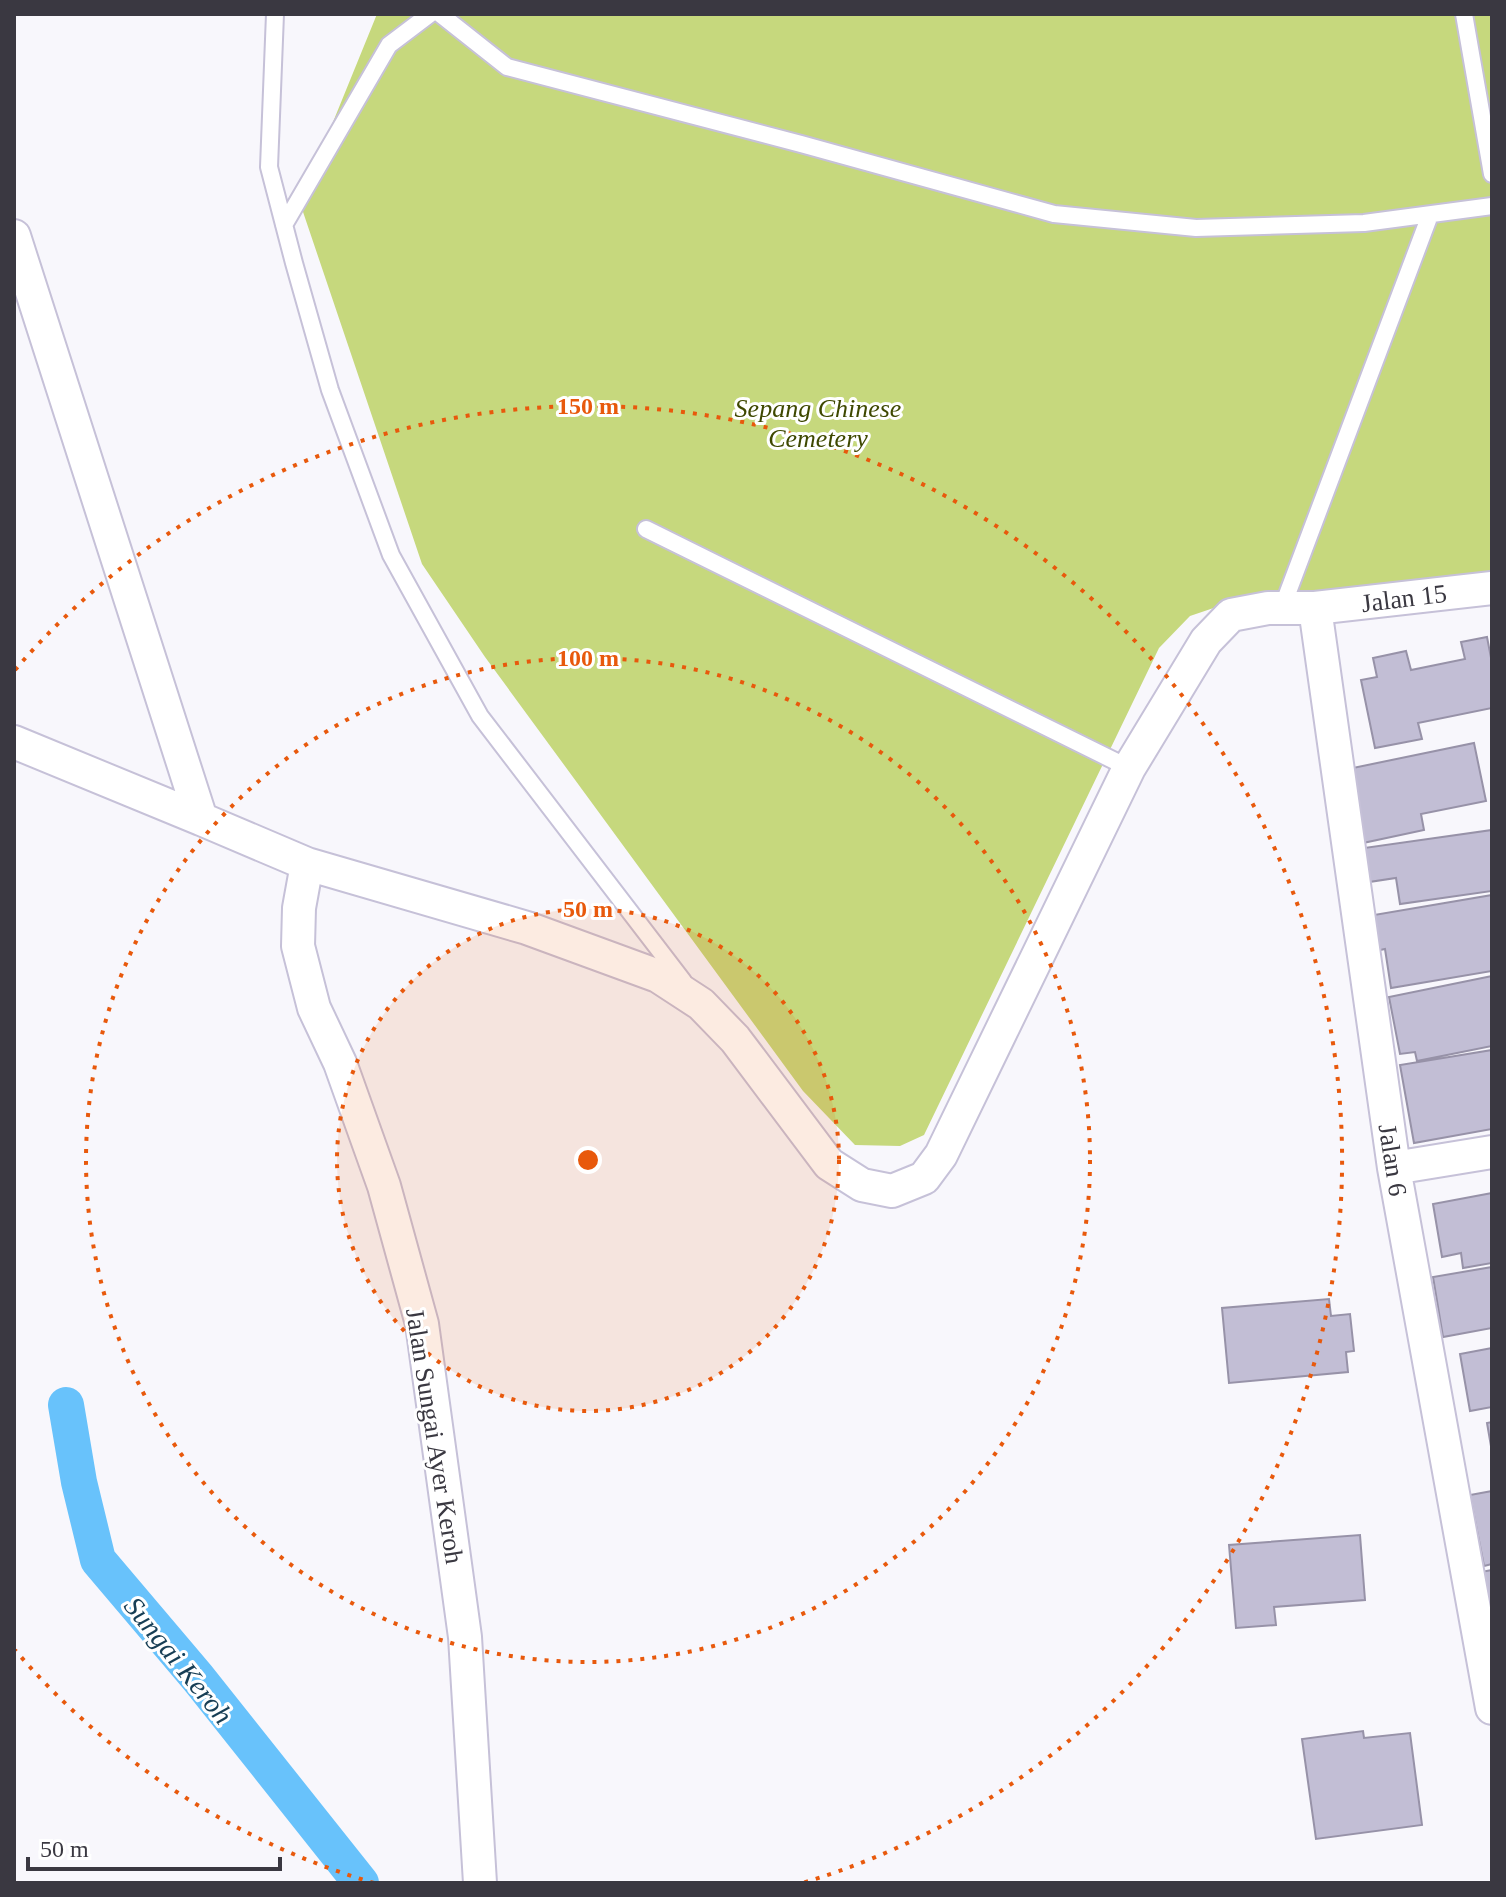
<svg xmlns="http://www.w3.org/2000/svg" width="1506" height="1897" viewBox="0 0 1506 1897" font-family="Georgia,serif">
<style>
.green{fill:#c6d87d}
.lines{fill:none;stroke-linecap:round;stroke-linejoin:round}
.canal{stroke:#68c2fb;stroke-width:36}
.building{fill:#c2bed5;stroke:#9792a8;stroke-width:2}
.service-casing{stroke:#c6c1d8;stroke-width:20}
.minor-casing{stroke:#c6c1d8;stroke-width:36}
.service{stroke:#fff;stroke-width:16}
.minor{stroke:#fff;stroke-width:32}
.ring{fill:none;stroke:#e8590c;stroke-width:4;stroke-dasharray:4 8}
.labels{text-anchor:middle;stroke-width:6;stroke-linejoin:round;paint-order:stroke}
.park-label{font-size:26px;font-style:italic;fill:#3e4800;stroke:#fff}
.street-label{font-size:26px;fill:#3a3841;stroke:#fff}
.water-label{font-size:28px;font-style:italic;fill:#173e55;stroke:#fff}
.centre{fill:#e8590c;stroke:#fff;stroke-width:4}
.ring-label{font-size:24px;text-anchor:middle;font-weight:bold;fill:#e8590c;stroke:#fff;stroke-width:6;stroke-linejoin:round;paint-order:stroke}
</style>
<rect width="100%" height="100%" fill="#f8f7fc"/>
<!-- green -->
<path class="green" d="M377 14H1492V576L1322 601 1246 597 1190 616 1159 648 924 1135 900 1146 855 1145 803 1091 485 657 422 564 300 203Z"/>
<g class="lines">
<!-- canal -->
<path class="canal" d="M66 1405 79 1482 98 1560 198 1678 361 1883"/>
</g>
<!-- building -->
<path class="building" d="M1487 637 1492 663V708L1418 723 1422 739 1375 748 1361 680 1377 677 1373 658 1406 651 1411 670 1465 659 1461 642Z
M1474 743 1486 801 1421 814 1424 830 1363 843 1348 769Z
M1492 830V891L1400 904 1396 878 1369 882 1364 848Z
M1492 895V971L1391 988 1385 949 1380 950 1374 915Z
M1492 976V1046L1417 1061 1415 1052 1400 1054 1389 997Z
M1492 1050V1129L1414 1143 1400 1065Z
M1492 1193V1263L1463 1268 1461 1253 1442 1257 1433 1204Z
M1492 1267V1328L1443 1337 1433 1277Z
M1329 1299 1331 1316 1350 1314 1354 1351 1346 1352 1348 1372 1229 1383 1222 1308Z
M1492 1348V1407L1470 1411 1460 1354Z
M1492 1422V1452L1487 1423Z
M1492 1491V1564L1484 1566 1470 1495Z
M1360 1535 1365 1600 1274 1607 1276 1625 1236 1628 1229 1545Z
M1492 1570V1626L1481 1572Z
M1363 1731 1364 1738 1410 1733 1422 1825 1316 1839 1302 1739Z"/>
<g class="lines">
<defs>
<path id="service" d="M275 14 269 167 294 263 330 390 391 555 480 716 683 981
M440 14 507 67 801 144 1054 214 1196 228 1364 223 1492 206
M1464 14 1492 174
M284 225 389 45 430 14
M646 529 1129 768
M1282 608 1430 215"/>
<path id="minor" d="M14 236 201 819 307 864 527 928 658 976 701 1004 735 1039 829 1164 862 1185 892 1191 924 1178 941 1155 1129 768 1206 641 1231 615 1268 608H1315L1492 588
M1315 608 1394 1168 1492 1708
M14 742 201 819
M307 864 299 908 298 946 314 1008 340 1063 384 1186 422 1324 465 1637 480 1883
M1394 1168 1492 1152"/>
</defs>
<!-- service casing -->
<use href="#service" class="service-casing"/>
<!-- minor casing -->
<use href="#minor" class="minor-casing"/>
<!-- service -->
<use href="#service" class="service"/>
<!-- minor -->
<use href="#minor" class="minor"/>
</g>
<!-- distance rings -->
<circle cx="588" cy="1160" r="251" fill="#e8590c" fill-opacity=".12"/>
<g class="ring">
<circle cx="588" cy="1160" r="251"/>
<circle cx="588" cy="1160" r="502"/>
<path d="M374 1883A754 754 0 0 1 15 1650M15 670A754 754 0 1 1 802 1883"/>
</g>
<g class="labels">
<!-- park labels -->
<g class="park-label">
<text x="818" y="417">Sepang Chinese<tspan x="818" dy="30">Cemetery</tspan></text>
</g>
<!-- street labels -->
<g class="street-label">
<text transform="translate(1404 598) rotate(-7)" y="9">Jalan 15</text>
<text transform="translate(1393 1160) rotate(81)" y="9">Jalan 6</text>
<text transform="translate(435 1436) rotate(81)" y="9">Jalan Sungai Ayer Keroh</text>
</g>
<!-- water labels -->
<g class="water-label">
<text transform="translate(179 1660) rotate(51)" y="10">Sungai Keroh</text>
</g>
</g>
<circle cx="588" cy="1160" r="12" class="centre"/>
<g class="ring-label">
<text x="588" y="414">150 m</text>
<text x="588" y="666">100 m</text>
<text x="588" y="917">50 m</text>
</g>
<!-- border -->
<rect width="1506" height="1897" fill="none" stroke="#3a3841" stroke-width="32"/>
<!-- scale -->
<path d="M28 1857v12h252v-12" fill="none" stroke="#3a3841" stroke-width="4"/>
<text x="40" y="1857" font-size="24" fill="#3a3841" stroke="#ffffff" stroke-width="6" paint-order="stroke">50 m</text>
</svg>
